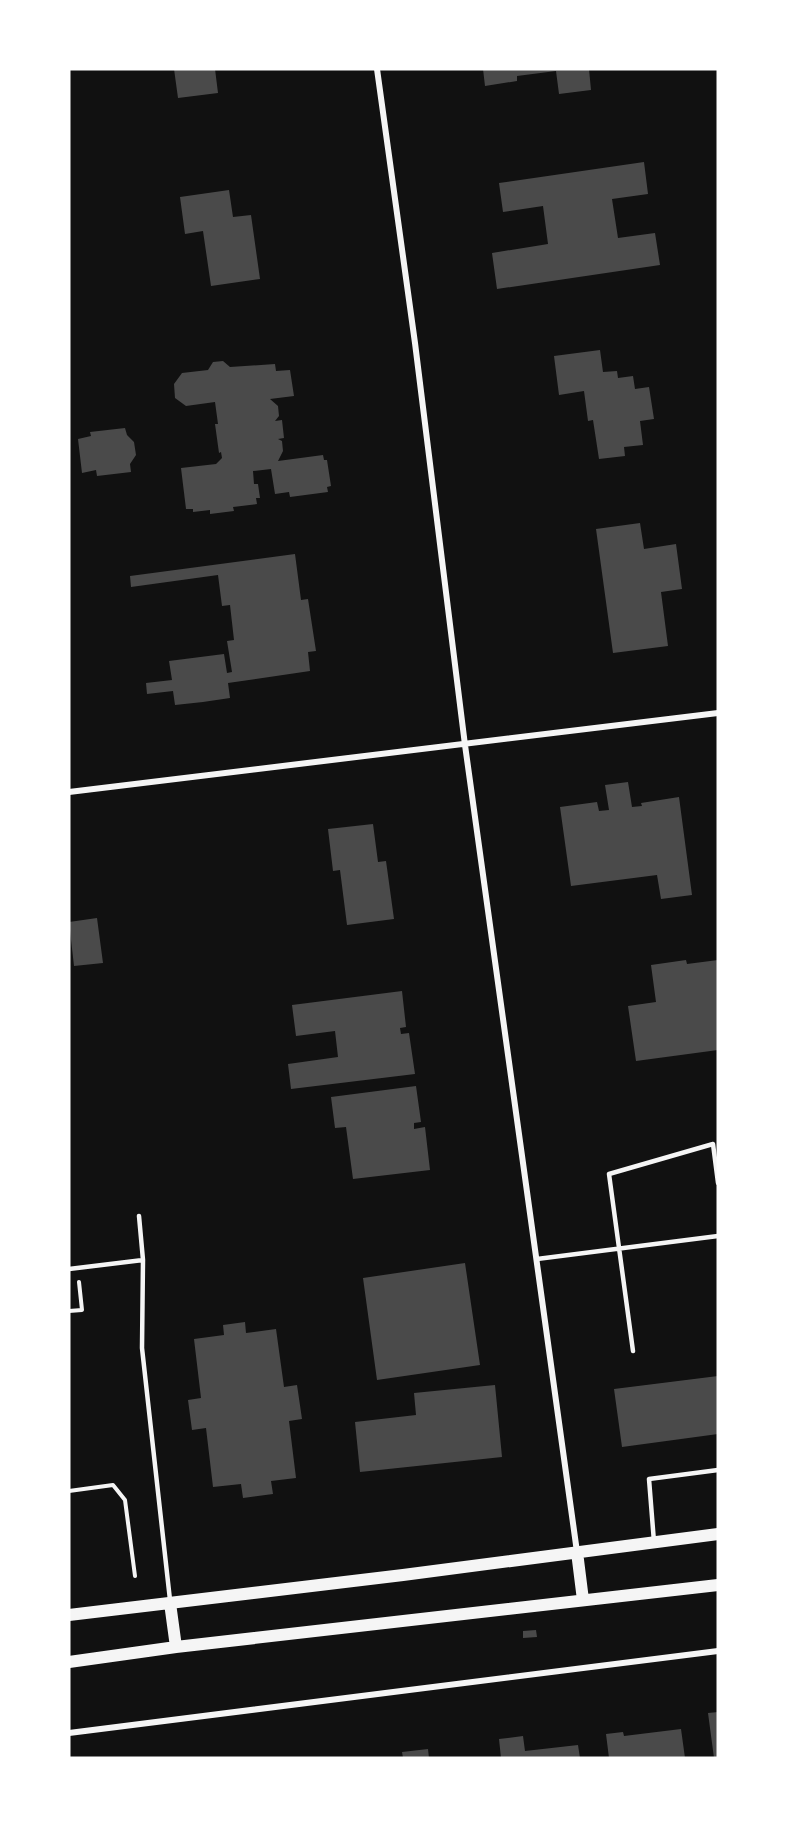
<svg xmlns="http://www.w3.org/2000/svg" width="787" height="1827" viewBox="0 0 787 1827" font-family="'IBM Plex Sans',sans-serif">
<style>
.building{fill:#4a4a4a}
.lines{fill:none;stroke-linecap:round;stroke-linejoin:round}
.path{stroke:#f5f5f5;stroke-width:4}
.service{stroke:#f5f5f5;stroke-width:4.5}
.minor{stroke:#f5f5f5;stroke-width:6}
.secondary{stroke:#f5f5f5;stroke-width:12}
</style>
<rect width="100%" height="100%" fill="#111"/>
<!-- building -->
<path class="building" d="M174 69H215L218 93 178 98Z
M483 69H589L591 90 559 94 556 71 517 76V81L485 86Z
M644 162 648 194 612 199 618 238 655 233 660 265 497 289 492 253 548 244 543 206 503 212 499 183Z
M229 190 233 217 251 215 260 279 211 286 203 231 185 234 180 197Z
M600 350 603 372 617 371 618 378 633 376 635 389 649 387 654 419 640 421 643 445 624 447 625 456 599 459 593 420 588 421 584 391 559 395 554 356Z
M223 361 230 367 275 364 276 371 290 370 294 396 270 399 278 406 279 416 275 421 282 420 284 438 278 439 282 441 283 451 278 461 323 455 324 460H327L331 486 327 487 328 492 290 497 289 492 275 494 271 469 253 471 254 484H258L260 498H256L257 504 233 507 234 511 210 514V510L193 512V509H186L181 468 216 464 222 458 221 452 219 453 215 424H218L215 402 186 406 175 398 174 384 182 373 208 370 213 362Z
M125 428 127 435 134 442 136 455 130 464 131 472 97 476 96 470 82 473 78 439 91 436 90 432Z
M640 523 644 549 676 544 682 589 661 592 668 646 613 653 596 529Z
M295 554 301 600 308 599 316 651 308 652 310 671 228 683 230 698 203 702 175 705 173 691 147 694 146 683 172 680 169 661 224 654 227 673 232 672 227 641 234 640 230 605 222 606 218 575 131 587 130 576Z
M628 782 632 807 642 806 641 803 679 797 692 895 661 899 657 875 571 886 560 807 597 802 599 811 609 810 605 785Z
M373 824 378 862 386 861 394 919 347 925 340 870 333 871 328 829Z
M97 918 103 963 74 966 69 922Z
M686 960 687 964 718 960V1050L636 1061 628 1006 656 1002 651 965Z
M402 991 406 1027 400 1028 401 1034 409 1033 415 1074 291 1089 288 1064 338 1057 335 1031 296 1036 292 1005Z
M416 1086 421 1122 414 1123V1129L425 1127 430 1170 353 1179 346 1127 335 1128 331 1097Z
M465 1263 480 1365 377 1380 363 1278Z
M245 1322 246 1333 276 1329 284 1387 297 1385 302 1419 289 1421 296 1478 271 1481 273 1494 243 1498 241 1484 213 1487 206 1428 192 1430 188 1400 201 1398 194 1339 224 1335 223 1325Z
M718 1376V1434L622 1447 614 1389Z
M495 1385 502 1457 360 1472 355 1422 416 1415 414 1393Z
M536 1630 537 1637 523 1638V1631Z
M718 1712V1758H714L708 1713Z
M681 1729 685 1758H609L606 1734 623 1732 624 1736Z
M523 1736 525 1751 578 1745 580 1758H501L499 1739Z
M428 1749 429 1758H403L402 1752Z"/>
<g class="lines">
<!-- path -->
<path class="path" d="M69 1311 82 1310 79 1282
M69 1491 113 1485 125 1500 135 1576"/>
<!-- service -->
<path class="service" d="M139 1216 143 1260 142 1348 170 1600
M537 1259 718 1236
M69 1269 143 1260
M633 1351 609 1174 713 1144 718 1183
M654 1542 649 1479 718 1470"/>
<!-- minor -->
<path class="minor" d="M377 69 415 343 465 745 577 1552
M69 792 718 713
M69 1733 718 1651"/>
<!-- secondary -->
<path class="secondary" d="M577 1552 583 1600
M170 1603 176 1647
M69 1615 403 1575 718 1534
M69 1662 176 1647 718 1585"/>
</g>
<!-- border -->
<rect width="787" height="1827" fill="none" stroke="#ffffff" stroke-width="141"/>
</svg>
